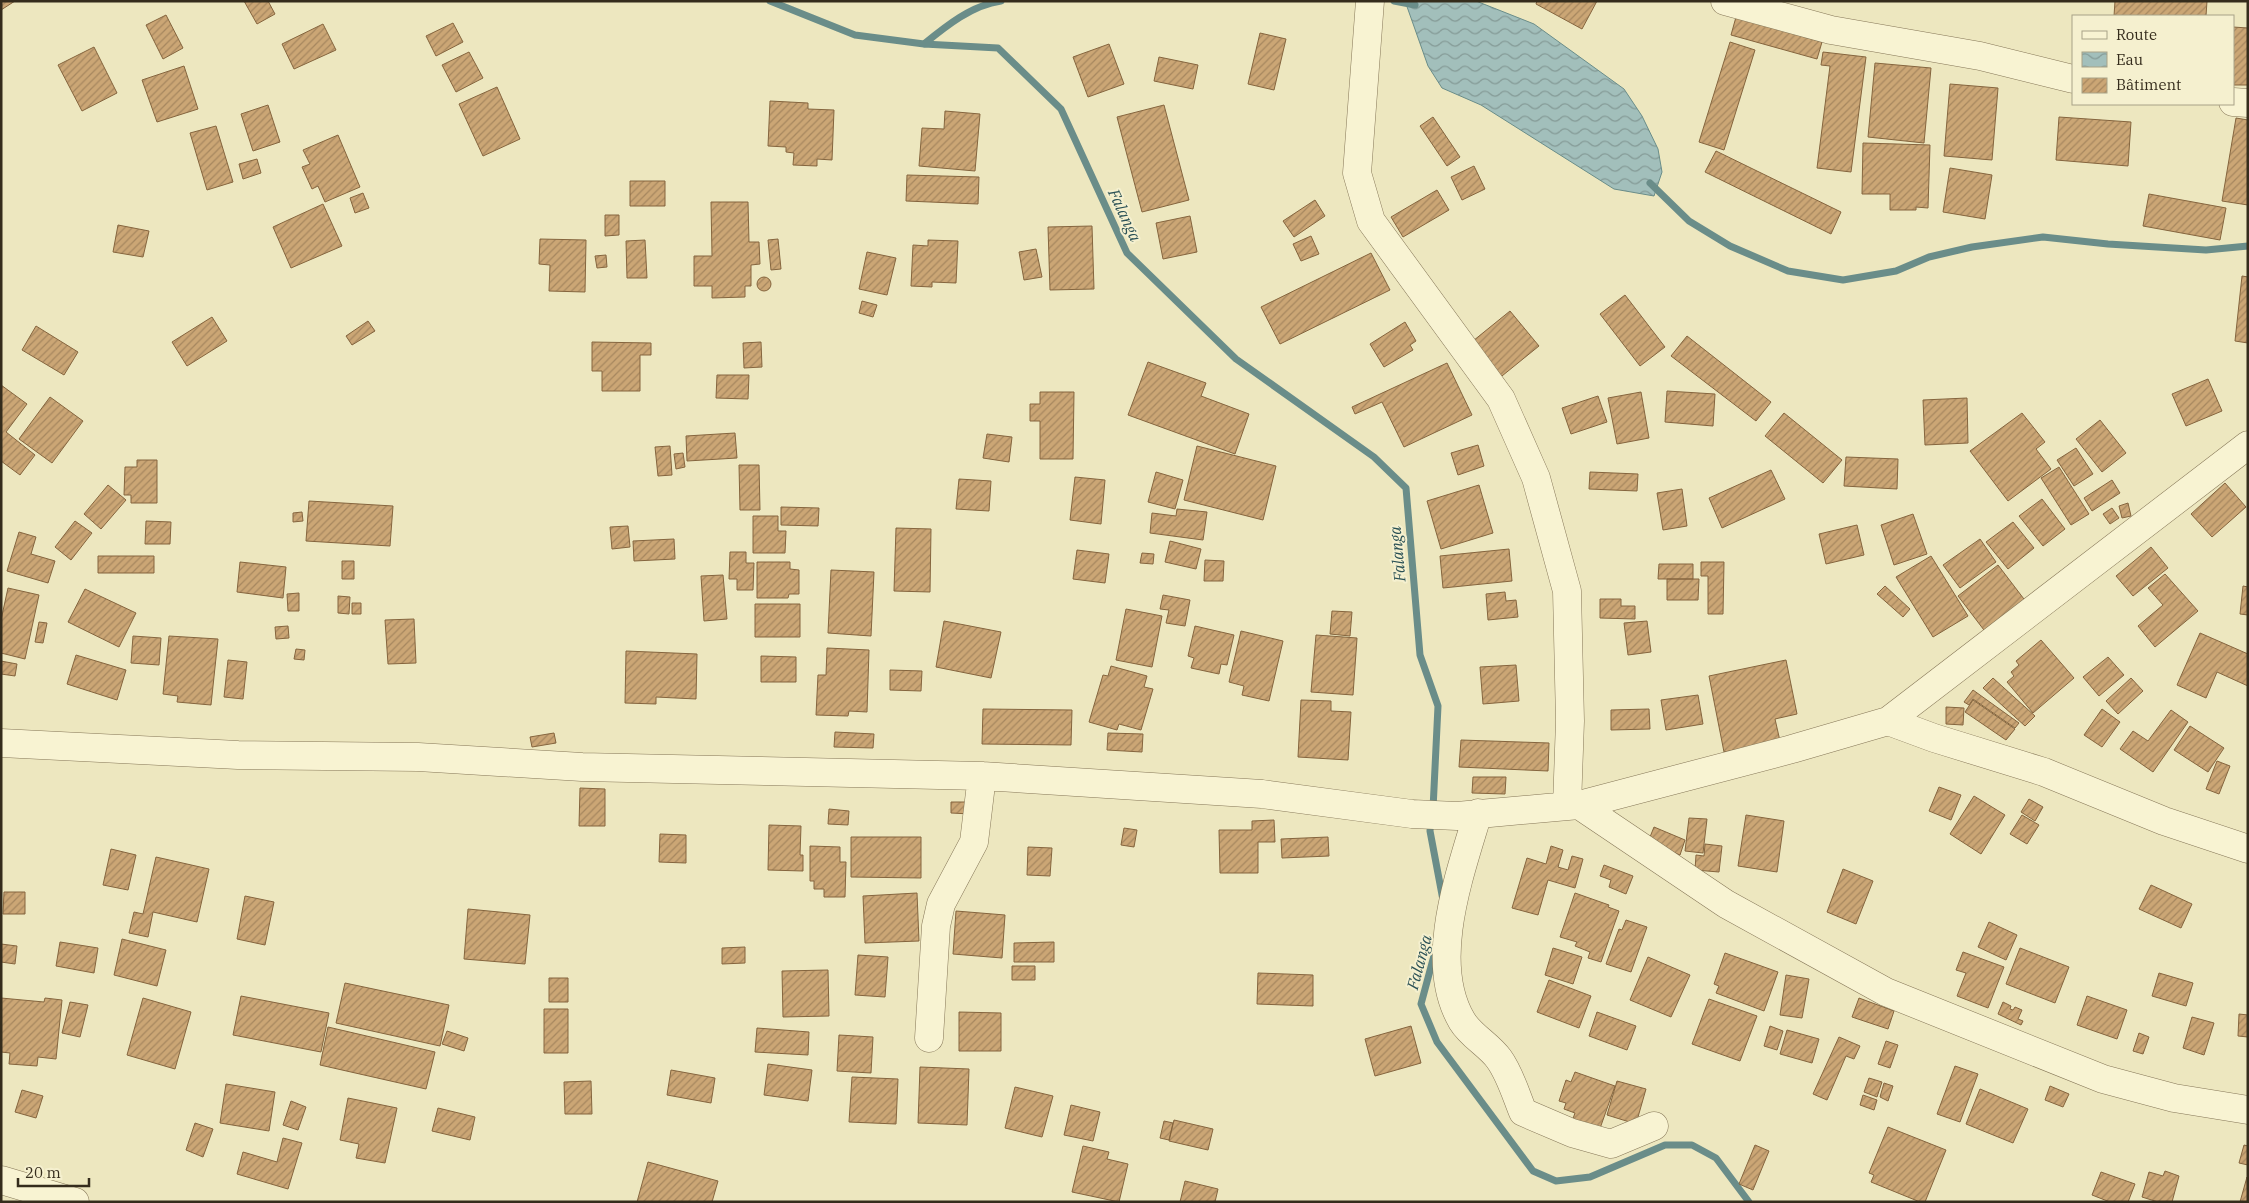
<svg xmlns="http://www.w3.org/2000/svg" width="2249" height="1203" viewBox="0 0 2249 1203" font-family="'IBM Plex Serif',serif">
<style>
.water{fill:url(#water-waves);stroke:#6a8d89}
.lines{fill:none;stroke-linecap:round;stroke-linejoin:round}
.stream{stroke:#6a8d89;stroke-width:7}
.building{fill:url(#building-hatch);stroke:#85653e}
.minor-casing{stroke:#867758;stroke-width:29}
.minor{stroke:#f8f3d2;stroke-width:28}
.labels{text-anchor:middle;stroke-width:4;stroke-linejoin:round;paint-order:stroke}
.water-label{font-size:16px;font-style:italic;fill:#2b5155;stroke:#f5f0cf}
</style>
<defs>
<pattern id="water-waves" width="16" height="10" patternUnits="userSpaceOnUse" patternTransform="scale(1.25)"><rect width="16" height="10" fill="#a2bfbb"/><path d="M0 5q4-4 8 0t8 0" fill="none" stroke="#859b97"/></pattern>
<pattern id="building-hatch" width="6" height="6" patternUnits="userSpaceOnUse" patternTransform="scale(1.25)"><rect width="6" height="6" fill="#cba675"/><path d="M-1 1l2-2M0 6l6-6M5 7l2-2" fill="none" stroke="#a6875f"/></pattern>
</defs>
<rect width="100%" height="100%" fill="#ede7bf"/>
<!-- water -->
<path class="water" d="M1405 1H1476L1534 24 1624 89 1642 116 1658 149 1662 172 1654 196 1614 189 1481 105 1442 88 1428 66Z"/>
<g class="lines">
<!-- stream -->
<path class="stream" d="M770 1 855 35 924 44 998 48 1061 109 1127 253 1236 359 1374 457 1406 488 1420 655 1438 706 1433 809
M1394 1 1415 5
M924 44C946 26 972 5 1001 1
M1650 183 1689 221 1730 246 1788 271 1843 280 1896 271 1929 257 1972 247 2043 237 2108 244 2206 250 2248 246
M1431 820 1430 831 1443 900
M1435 952 1421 1004 1437 1042 1533 1171 1556 1181 1590 1177 1665 1145H1692L1716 1158 1749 1202"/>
</g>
<!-- building -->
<path class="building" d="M1 1H15L1 10Z
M244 1H268L275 14 257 24Z
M1537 1H1597L1582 29 1536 4Z
M2115 1H2207L2206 16H2114Z
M166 15 183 48 163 59 146 25Z
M1736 17 1822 42 1817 59 1731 35Z
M453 23 463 42 436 56 426 36Z
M323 24 336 50 294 69 282 44Z
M2233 27 2248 28V85H2233Z
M1260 33 1286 39 1274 90 1248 84Z
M1730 42 1755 50 1724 150 1699 142Z
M1109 44 1124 84 1088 97 1073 57Z
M94 47 117 93 82 111 58 65Z
M469 52 483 78 456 92 442 65Z
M1823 52 1866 57 1851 172 1817 168 1830 66 1821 65Z
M1159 57 1198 65 1193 89 1154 81Z
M1875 63 1931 68 1924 143 1868 137Z
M184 66 198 109 157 122 142 80Z
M1950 84 1998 88 1992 160 1944 156Z
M497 87 520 139 483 156 459 104Z
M770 101 808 103V109L834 110 832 160 817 159V166L793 165 794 153 786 152V147L768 146Z
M268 105 280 142 253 151 241 114Z
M1164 105 1189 200 1142 212 1117 117Z
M945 111 980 114 975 171 919 166 922 128 944 129Z
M1433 117 1460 157 1447 166 1420 126Z
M2059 117 2131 122 2128 166 2056 160Z
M2236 118 2248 120V205L2222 201Z
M216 126 233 182 207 190 190 133Z
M338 135 360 187 325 202 318 186 312 189 302 167 310 164 303 150Z
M1863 143 1930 145 1928 208 1916 207V210H1890V194H1862Z
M1716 151 1841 212 1831 234 1705 172Z
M257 159 261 173 243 179 239 164Z
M1474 166 1485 189 1462 200 1451 177Z
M1950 168 1992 175 1985 219 1943 212Z
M907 175 979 177 978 204 906 201Z
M630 181H665V206H630Z
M1437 190 1449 210 1403 237 1391 217Z
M363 193 369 208 355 213 350 198Z
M2149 194 2226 208 2220 240 2143 226Z
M1315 200 1325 216 1294 237 1283 221Z
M711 202H748L749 242H759L760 264 751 265V286H745V297L712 298V286H694V256H712Z
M323 204 342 246 291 268 273 227Z
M605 215H619V235L605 236Z
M1190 216 1197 252 1163 259 1156 223Z
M118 225 149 231 143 257 113 252Z
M1092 226 1094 289 1050 290 1048 227Z
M1311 236 1319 254 1301 261 1293 244Z
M540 239 586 240 585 292 549 291 550 265 539 264Z
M778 239 781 269 771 270 768 240Z
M645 240 647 278H627L626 241Z
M928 240 958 241 956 283 932 282V287L911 286 913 245 928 246Z
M1036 249 1042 277 1024 280 1019 252Z
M867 252 896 258 887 295 859 289Z
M1371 253 1390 290 1280 344 1261 307Z
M606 255 607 267 597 268 595 256Z
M2242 276 2248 277V343L2235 341Z
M757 284a7 7 0 1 1 14 0a7 7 0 1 1-14 0Z
M1625 295 1665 347 1640 366 1600 314Z
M862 301 877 305 873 317 859 313Z
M1510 311 1539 346 1497 380 1468 345Z
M212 317 227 341 187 366 172 342Z
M368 321 375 331 352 345 346 336Z
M1405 322 1416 341 1410 345 1413 350 1384 367 1370 344Z
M36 326 78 352 64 375 22 350Z
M1687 336 1771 402 1756 421 1671 356Z
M592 342 651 343V355H640V391H602V371H592Z
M761 342 762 367 744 368 743 343Z
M1148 362 1206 383 1201 396 1249 414 1235 454 1128 415Z
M1447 363 1472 415 1404 447 1382 402 1355 414 1352 407Z
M717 375H749L748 399 716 398Z
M2208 379 2222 411 2186 426 2172 394Z
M1 385 27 404 6 432 35 455 20 475 1 461Z
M1667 391 1715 394 1713 426 1665 422Z
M1040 392H1074L1073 459H1040V421H1030V404H1040Z
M1641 392 1649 438 1617 444 1608 398Z
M1598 396 1607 422 1571 434 1562 408Z
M50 397 83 421 52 463 19 439Z
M1967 398 1968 443 1925 445 1923 400Z
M1784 413 1842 460 1823 483 1765 436Z
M2022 413 2045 442 2036 449 2051 469 2008 501 1970 451Z
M2100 420 2126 453 2102 472 2076 439Z
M735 433 737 458 687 461 686 436Z
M987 434 1012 437 1009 462 983 458Z
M1478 445 1484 466 1458 475 1451 453Z
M670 446 672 475 658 476 655 447Z
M1197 446 1276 466 1263 520 1184 500Z
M2076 448 2093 474 2074 486 2057 460Z
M683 453 685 467 676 469 674 454Z
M1846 457 1898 459 1897 489 1844 486Z
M137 460H157V503H131V495H124L125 467H137Z
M739 465H759L760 510H740Z
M2059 467 2089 514 2071 525 2041 478Z
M1771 470 1785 499 1722 528 1709 498Z
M1156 472 1183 480 1175 509 1148 502Z
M1590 472 1638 474 1637 491 1589 489Z
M1075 477 1105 480 1101 524 1070 520Z
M959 479 991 481 989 511 956 509Z
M2112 480 2120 493 2092 511 2084 498Z
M2225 483 2246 507 2212 537 2191 514Z
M108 485 126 500 101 529 84 514Z
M1479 485 1493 533 1441 549 1427 501Z
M1682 489 1687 526 1663 530 1657 493Z
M2042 499 2065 529 2043 546 2019 516Z
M309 501 393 506 390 546 306 541Z
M2128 503 2131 516 2122 518 2119 506Z
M781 507 819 508 818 526 781 525Z
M2112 508 2119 518 2110 524 2103 514Z
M1177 509 1207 512 1203 540 1150 533 1152 513 1176 516Z
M302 512 303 521 293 522V513Z
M1913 514 1927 554 1894 565 1881 525Z
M753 516H778V531H786L785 553H753Z
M75 521 92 533 71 560 55 547Z
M146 521 171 522 170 544H145Z
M2013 522 2034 548 2008 569 1986 542Z
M1857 525 1864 555 1826 564 1819 534Z
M628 526 630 547 612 549 610 527Z
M896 528 931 529 930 592 894 591Z
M19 532 36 537 31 554 55 561 48 583 7 571Z
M674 539 675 559 634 561 633 541Z
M1980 539 1996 562 1960 588 1943 565Z
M1170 541 1201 549 1196 569 1165 562Z
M2151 547 2168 568 2133 596 2116 576Z
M1509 549 1512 581 1443 588 1440 556Z
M1077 550 1109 554 1105 583 1073 579Z
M730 552H746V563H754L753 590H737V579H729Z
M1142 553 1154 554 1153 564 1140 563Z
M98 556H154V573H98Z
M1931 556 1968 616 1933 637 1896 577Z
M1205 560 1224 561 1223 581H1204Z
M342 561H354V579H342Z
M240 562 286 567 283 598 237 592Z
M757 562H790V569L799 570V594H789L788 598H757Z
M1701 562H1724L1723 614H1708V576H1701Z
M1659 564H1693V579H1658Z
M1998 565 2027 603 1987 634 1958 596Z
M831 570 874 572 871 636 828 633Z
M2165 574 2198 611 2155 647 2138 626 2163 605 2148 588Z
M723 575 727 619 704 621 701 576Z
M1667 579H1699L1698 600H1667Z
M1885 586 1910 609 1903 617 1877 594Z
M2243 586 2248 587V615L2240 614Z
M8 588 39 595 25 659 1 653V620Z
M85 589 136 613 119 647 68 622Z
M1505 592 1506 601 1516 600 1518 617 1488 620 1486 594Z
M299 593V611H288L287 594Z
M1163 595 1190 600 1185 626 1166 623 1169 610 1160 609Z
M338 596 350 597 349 614 338 613Z
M1600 599H1621V606H1635V619L1600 618Z
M352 603H361V614H352Z
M755 604H800V637H755Z
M1126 609 1162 616 1152 667 1116 660Z
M1332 611 1352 612 1350 636 1330 634Z
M414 619 416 663 388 664 385 620Z
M944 621 1001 632 991 678 936 667Z
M1647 621 1651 652 1628 655 1624 623Z
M39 622 47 623 43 643 35 642Z
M288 626 289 638 276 639 275 627Z
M1195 626 1234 635 1227 665 1221 664 1219 674 1191 668 1194 658 1188 656Z
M1241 631 1283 641 1269 701 1242 695 1244 686 1229 682Z
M2200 633 2248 654V686L2217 672 2206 698 2177 685Z
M1316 635 1357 638 1353 695 1311 692Z
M133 636 161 638 159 665 131 663Z
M169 636 218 639 211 705 177 702 178 696 163 694Z
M2041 640 2074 678 2033 713 2007 682 2014 676 2011 672 2019 665 2016 661Z
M827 648 869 650 867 712 849 711 848 716 816 715 818 675H826Z
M296 649 305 650 304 660 294 659Z
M626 651 697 654 696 699 656 697V704L625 703Z
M76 655 126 670 117 700 67 684Z
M761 656 796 657V682H761Z
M2108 657 2124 675 2099 696 2083 677Z
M228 660 247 662 243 699 224 697Z
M1786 660 1797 714 1775 719 1780 741 1724 752 1709 676Z
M1 661 17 664 15 676 1 674Z
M1516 665 1519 701 1483 704 1480 667Z
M1111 666 1147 676 1144 687 1153 689 1141 730 1119 724 1117 730 1089 722 1103 675 1108 676Z
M890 670 922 671 921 691 890 690Z
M1993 678 2035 716 2025 726 1983 688Z
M2131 678 2143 691 2118 714 2106 701Z
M1973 690 2019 723 2015 728 1973 699 1969 705 1964 702Z
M1698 695 1703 724 1666 730 1661 700Z
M1301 700 1331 701V711L1351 712 1348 760 1298 757Z
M1973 700 2015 729 2006 740 1965 712Z
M1946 707 1964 708 1963 725 1946 724Z
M983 709 1072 710 1071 745 982 744Z
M1649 709 1650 729 1611 730V710Z
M2102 709 2120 722 2102 747 2084 735Z
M2171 710 2188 722 2153 772 2120 749 2133 731 2148 741Z
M2190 726 2224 748 2208 772 2174 750Z
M835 732 874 734 873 748 834 747Z
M554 733 556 743 532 747 530 737Z
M1108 733 1143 734 1142 752 1107 750Z
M1461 740 1549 743 1548 771 1459 767Z
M2217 761 2230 766 2219 794 2206 789Z
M1473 777H1506L1505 794 1472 793Z
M1939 787 1961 795 1951 820 1929 811Z
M580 788 605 789V826H579Z
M1974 796 2005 815 1981 854 1950 834Z
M2029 799 2043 807 2035 821 2021 812Z
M951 802H971V814L951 813Z
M829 809 849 811 848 825 828 824Z
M1746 815 1784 821 1777 872 1738 866Z
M2022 815 2039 825 2027 844 2010 834Z
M1689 818 1707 819 1703 853 1685 851Z
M1274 820 1275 842H1258V873H1220L1219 830H1252V821Z
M769 825 801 826 800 855H803V871L768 870Z
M1654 827 1685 840 1680 855 1648 842Z
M1124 828 1137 830 1134 847 1121 845Z
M660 834 686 835V863L659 862Z
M851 837H921V878L851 877Z
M1328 837 1329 856 1282 858 1281 839Z
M1705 844 1722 846 1719 872 1695 870 1696 855 1704 856Z
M810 846 840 847V862H846L845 897H824V889H814V881H810Z
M1551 846 1563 850 1558 867 1568 870 1572 856 1583 859 1575 888 1548 880 1538 915 1512 908 1527 858 1546 864Z
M1028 847 1052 848 1050 876 1027 875Z
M111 849 136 855 128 890 103 885Z
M156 857 209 869 197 922 153 912 148 937 129 933 134 912 143 914Z
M1604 865 1633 876 1626 894 1609 887 1611 880 1600 876Z
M1843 869 1873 881 1856 924 1827 912Z
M2151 885 2192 904 2181 928 2139 909Z
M4 892H25V914H3Z
M917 893 919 941 865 943 863 896Z
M1575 893 1609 905 1608 907 1619 911 1601 962 1588 958 1590 952 1575 946 1577 942 1560 937Z
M245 896 274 902 265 945 237 939Z
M468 909 530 915 525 964 464 959Z
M956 911 1005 915 1002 958 953 954Z
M1626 920 1647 927 1631 972 1606 964 1619 929 1622 930Z
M1989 922 2017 935 2006 960 1978 947Z
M122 939 166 950 157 986 114 975Z
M60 942 98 948 94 973 56 966Z
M1054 942V962H1014V943Z
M1 944 17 946 15 964 1 962Z
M745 947V963L722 964V948Z
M1553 948 1582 957 1573 984 1545 975Z
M2020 948 2069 967 2055 1003 2006 984Z
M1963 952 2004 967 1988 1008 1957 996 1966 973 1956 970Z
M1725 953 1778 972 1764 1011 1716 993 1719 986 1714 984Z
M858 955 888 957 885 997 855 995Z
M1648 957 1690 975 1671 1017 1630 1000Z
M1012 966H1035V980H1012Z
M828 970 829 1016 783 1017 782 971Z
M1258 973 1313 975V1006L1257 1004Z
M2159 973 2193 983 2186 1006 2152 996Z
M1786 975 1809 979 1802 1018 1780 1015Z
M549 978H568V1002H549Z
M1549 980 1591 996 1579 1028 1537 1012Z
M345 983 449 1005 440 1046 336 1023Z
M241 996 329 1013 321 1052 233 1035Z
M2087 996 2127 1010 2117 1039 2077 1025Z
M1 998 44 1002 45 998 62 1000 56 1059 38 1057 37 1066 9 1064 10 1053 1 1052Z
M143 998 191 1012 175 1069 127 1055Z
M1859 998 1894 1011 1888 1029 1852 1017Z
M1709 999 1757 1016 1740 1061 1692 1044Z
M70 1002 88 1005 80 1037 62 1033Z
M2003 1002 2011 1006 2010 1009 2013 1010 2015 1007 2022 1010 2018 1019 2023 1021 2021 1025 1998 1014Z
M544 1009H568V1053H544Z
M959 1012 1001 1013V1051H959Z
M1597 1012 1636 1026 1627 1050 1589 1036Z
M2239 1014 2248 1015V1037L2238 1036Z
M2192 1017 2214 1023 2204 1055 2183 1048Z
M1411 1026 1421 1063 1375 1076 1365 1039Z
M1770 1026 1783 1031 1777 1050 1764 1046Z
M328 1027 435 1052 426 1089 320 1065Z
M757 1028 809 1032 808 1055 755 1052Z
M1787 1030 1819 1039 1812 1063 1780 1054Z
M447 1031 468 1038 464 1051 442 1044Z
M2139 1033 2149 1037 2143 1054 2133 1051Z
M839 1035 873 1037 871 1073 837 1071Z
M1839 1037 1860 1046 1854 1059 1846 1056 1827 1100 1813 1094Z
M1886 1041 1898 1045 1890 1068 1878 1064Z
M768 1064 812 1070 808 1101 764 1095Z
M1955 1066 1978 1074 1960 1122 1937 1114Z
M920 1067 969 1069 967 1125 918 1123Z
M671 1070 715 1078 711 1103 667 1095Z
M1575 1072 1615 1086 1598 1134 1571 1124 1575 1113 1564 1109 1566 1103 1559 1101 1566 1080 1571 1082Z
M852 1077 898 1079 896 1124 849 1122Z
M1869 1078 1882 1082 1877 1097 1864 1092Z
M591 1081 592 1114H565L564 1082Z
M1617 1081 1646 1089 1636 1124 1607 1115Z
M1884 1083 1893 1086 1888 1101 1880 1097Z
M226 1084 275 1092 269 1131 220 1123Z
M2050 1086 2069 1094 2063 1107 2045 1100Z
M1015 1087 1053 1096 1042 1137 1005 1128Z
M1980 1089 2028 1109 2013 1143 1966 1124Z
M22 1090 43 1096 36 1118 15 1112Z
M1863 1095 1877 1100 1874 1110 1860 1105Z
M348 1098 397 1108 385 1163 356 1158 359 1144 340 1140Z
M291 1101 306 1107 298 1130 283 1125Z
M1071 1105 1100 1112 1093 1141 1064 1135Z
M438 1108 475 1117 470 1140 432 1131Z
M1174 1120 1213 1129 1208 1150 1169 1141Z
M1164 1121 1173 1123 1169 1140 1160 1138Z
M195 1123 213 1129 203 1157 186 1150Z
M1888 1127 1946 1150 1925 1202H1920L1871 1182 1874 1175 1869 1173Z
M283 1138 302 1143 288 1189 237 1174 243 1152 277 1162Z
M1755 1145 1769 1151 1753 1190 1739 1184Z
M2244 1145 2248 1146V1165L2239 1163Z
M1083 1146 1109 1152 1107 1159 1128 1164 1119 1202 1072 1192Z
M648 1162 718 1181 712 1202H637Z
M2165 1171 2179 1176 2172 1202H2158L2142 1197 2149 1172 2163 1176Z
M2101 1172 2135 1184 2128 1202H2110L2092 1195Z
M2247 1177 2248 1202H2240Z
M1185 1181 1218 1189 1215 1202H1180Z"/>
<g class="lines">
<defs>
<path id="minor" d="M1370 1 1357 173 1371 221 1501 399 1536 478 1567 591 1570 721 1567 806
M1725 1 1831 30 1980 56 2073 79
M2233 102 2248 103
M1888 721 1934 738 2044 772 2164 821 2248 849
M1 743 238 755 418 757 582 767 982 776 1262 794 1412 814 1457 816 1579 805 1792 749 1888 721 2248 445
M1579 805 1726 904 1886 992 2103 1079 2174 1098 2248 1110
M1478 813C1460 874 1427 962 1462 1021 1471 1036 1489 1045 1499 1059 1510 1074 1516 1095 1523 1112L1572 1133 1611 1144 1654 1126
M929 1038 936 926 941 904 974 842 982 776
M1 1180 75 1202"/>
</defs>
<!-- minor casing -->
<use href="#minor" class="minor-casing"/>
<!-- minor -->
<use href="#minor" class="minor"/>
</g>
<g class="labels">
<!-- water labels -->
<g class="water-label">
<text transform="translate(1125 215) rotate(65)" y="6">Falanga</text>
<text transform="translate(1397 554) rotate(-95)" y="6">Falanga</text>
<text transform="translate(1419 962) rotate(-75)" y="6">Falanga</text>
</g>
</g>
<!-- border -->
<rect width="2249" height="1203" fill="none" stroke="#352c1c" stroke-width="5"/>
<!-- legend -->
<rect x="2072" y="15" width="162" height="90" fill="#f5f0cf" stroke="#a8a287"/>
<rect x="2082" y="31" width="25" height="8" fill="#f8f3d2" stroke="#a8a287"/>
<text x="2116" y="40" font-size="15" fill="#352c1c">Route</text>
<rect x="2082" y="52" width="25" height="15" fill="url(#water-waves)" stroke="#a8a287"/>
<text x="2116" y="65" font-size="15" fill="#352c1c">Eau</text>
<rect x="2082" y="78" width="25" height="15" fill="url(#building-hatch)" stroke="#a8a287"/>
<text x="2116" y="90" font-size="15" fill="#352c1c">Bâtiment</text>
<!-- scale -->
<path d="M18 1178v8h71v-8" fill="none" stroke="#352c1c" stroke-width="2.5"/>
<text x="25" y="1178" font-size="15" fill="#352c1c" stroke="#f5f0cf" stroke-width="4" paint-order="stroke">20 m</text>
</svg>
